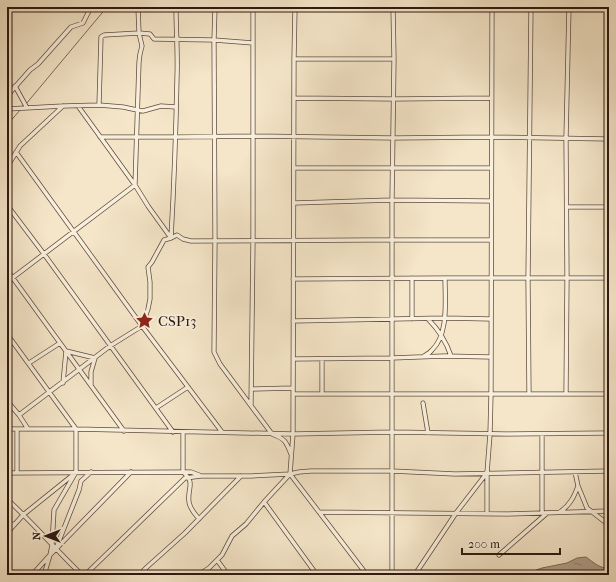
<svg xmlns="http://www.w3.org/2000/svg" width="616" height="582" viewBox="0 0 616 582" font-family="'IM FELL French Canon',serif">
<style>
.water{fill:url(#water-ripples);stroke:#7d6a59}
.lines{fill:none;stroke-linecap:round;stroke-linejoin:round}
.stream{stroke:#7d6a59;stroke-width:1}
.street-casing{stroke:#604c3e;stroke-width:5}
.street{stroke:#f8efdc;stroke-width:3.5}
.labels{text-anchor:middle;stroke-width:3;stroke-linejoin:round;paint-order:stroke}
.poi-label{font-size:15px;fill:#2e1810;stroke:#f8efdc;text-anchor:start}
</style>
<defs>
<pattern id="water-ripples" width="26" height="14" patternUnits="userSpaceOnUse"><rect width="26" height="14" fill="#b1a08a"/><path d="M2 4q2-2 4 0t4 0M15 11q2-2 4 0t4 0" fill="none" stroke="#90816f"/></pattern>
</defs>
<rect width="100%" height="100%" fill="#f5e6c9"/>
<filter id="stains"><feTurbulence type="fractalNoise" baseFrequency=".005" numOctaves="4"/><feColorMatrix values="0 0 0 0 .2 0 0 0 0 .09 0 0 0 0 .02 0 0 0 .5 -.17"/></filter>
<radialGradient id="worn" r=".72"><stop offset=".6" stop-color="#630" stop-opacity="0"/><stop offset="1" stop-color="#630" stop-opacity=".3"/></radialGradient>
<!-- water -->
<path class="water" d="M586 557C593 562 600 569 609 568V575H532L536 570 542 568 567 563 577 558Z"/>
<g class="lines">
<!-- stream -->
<path class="stream" d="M26 104 107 7
M7 125 21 109"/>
<defs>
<path id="street" d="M215 7 214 40 215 240 214 352 220 364 272 434C285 439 286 441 291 454
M609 27 608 139 609 342
M294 59H394
M15 86 27 108
M7 96 30 70 38 64 71 27 83 23 91 7
M294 98 393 99 492 98
M99 105 101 37 104 35 139 33 150 34 154 39 214 40 253 43
M78 106 135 185 148 206 171 238
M7 109 63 106 99 105 123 107 137 110 143 111 161 106 176 107
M100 137H176L253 136 393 138 491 137 609 139
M16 152 142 326 222 432
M7 167 20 146 63 106
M294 168H491
M294 203 392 200 491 201
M7 205 44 254 173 432
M567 207H608
M171 238C174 185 176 131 177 77 178 54 176 30 176 7
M7 270 124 431
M412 278V319
M293 279 445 278H609
M7 282 135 185 139 62 140 54 142 46 139 33 138 7
M428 319C439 330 446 341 451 356
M293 321 444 318 491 319
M7 334 76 429V472L54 510 52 545 50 555 44 575
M424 356C427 354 430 353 432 350 449 334 445 300 445 278
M293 359 392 358 444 356 491 357
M322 359V394
M29 363 60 343
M63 383 66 351 95 358 91 372V385
M251 389 293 388
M293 394H609
M529 394 528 279 531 7
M566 394 567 278 566 138 569 7
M7 401 19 415 28 429
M423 403 428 433
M251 405 253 241V7
M156 408 188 387
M19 415 110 346 142 326 148 309 150 299V282L148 267 152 262 164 240 171 238 177 235 183 239 191 241 367 240H491
M7 429H76L293 434 393 432 506 434 609 433
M17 429V473
M183 432V472C196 483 187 488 189 502 190 509 195 514 199 519
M542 434V513
M575 472 578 486 587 508 609 525
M7 473 191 472 199 475
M290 474 367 575
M7 499C33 523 56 550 82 575
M264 502 317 575
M319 512 506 514 609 511
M560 512C570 505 574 497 578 486
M487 514V473L490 434 491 394 492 7
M7 526 14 524
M7 533 23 515 74 474
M57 546 79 490 81 481 91 472
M499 555 546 514
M217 560 228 575
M7 573 10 575
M32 575 50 555 131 472
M85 575 185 478 201 476H251L290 474 299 472 311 471H392L455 474 609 471
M139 575 147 567 185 533 241 476
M198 575 209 568 222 555 232 536 246 524 264 502 290 474 293 434 294 59 295 7
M392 575V200L394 59 393 7
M413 575 416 573 456 513 486 474"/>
</defs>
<!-- street casing -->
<use href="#street" class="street-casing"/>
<!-- street -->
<use href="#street" class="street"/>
</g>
<!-- icons -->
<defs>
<symbol id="sight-bare" viewBox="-9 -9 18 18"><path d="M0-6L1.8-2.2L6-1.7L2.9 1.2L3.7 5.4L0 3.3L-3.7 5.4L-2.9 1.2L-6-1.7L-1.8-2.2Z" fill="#8f2418" stroke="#f8efdc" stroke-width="2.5" paint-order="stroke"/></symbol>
</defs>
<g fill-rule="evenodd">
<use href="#sight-bare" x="132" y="308" width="25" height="25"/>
</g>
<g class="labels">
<!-- poi labels -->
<g class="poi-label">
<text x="158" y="326">CSP13</text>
</g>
</g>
<!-- margin -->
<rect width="616" height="582" fill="none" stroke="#f5e6c9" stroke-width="24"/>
<rect x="8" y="8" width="600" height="566" fill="none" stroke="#2e1810" stroke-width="2"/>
<rect x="12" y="12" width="592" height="558" fill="none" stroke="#2e1810"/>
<!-- north arrow -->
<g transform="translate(46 536) rotate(270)" stroke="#f8efdc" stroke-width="3" paint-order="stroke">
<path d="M0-3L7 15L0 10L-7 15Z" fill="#2e1810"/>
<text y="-6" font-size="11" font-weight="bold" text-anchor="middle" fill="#2e1810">N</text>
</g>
<!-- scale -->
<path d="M462 548v6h98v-6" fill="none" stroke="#2e1810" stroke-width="2"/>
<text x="468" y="548" font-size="12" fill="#2e1810" stroke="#f8efdc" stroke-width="3" paint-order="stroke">200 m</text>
<rect width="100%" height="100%" filter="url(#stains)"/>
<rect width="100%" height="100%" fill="url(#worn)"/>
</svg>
